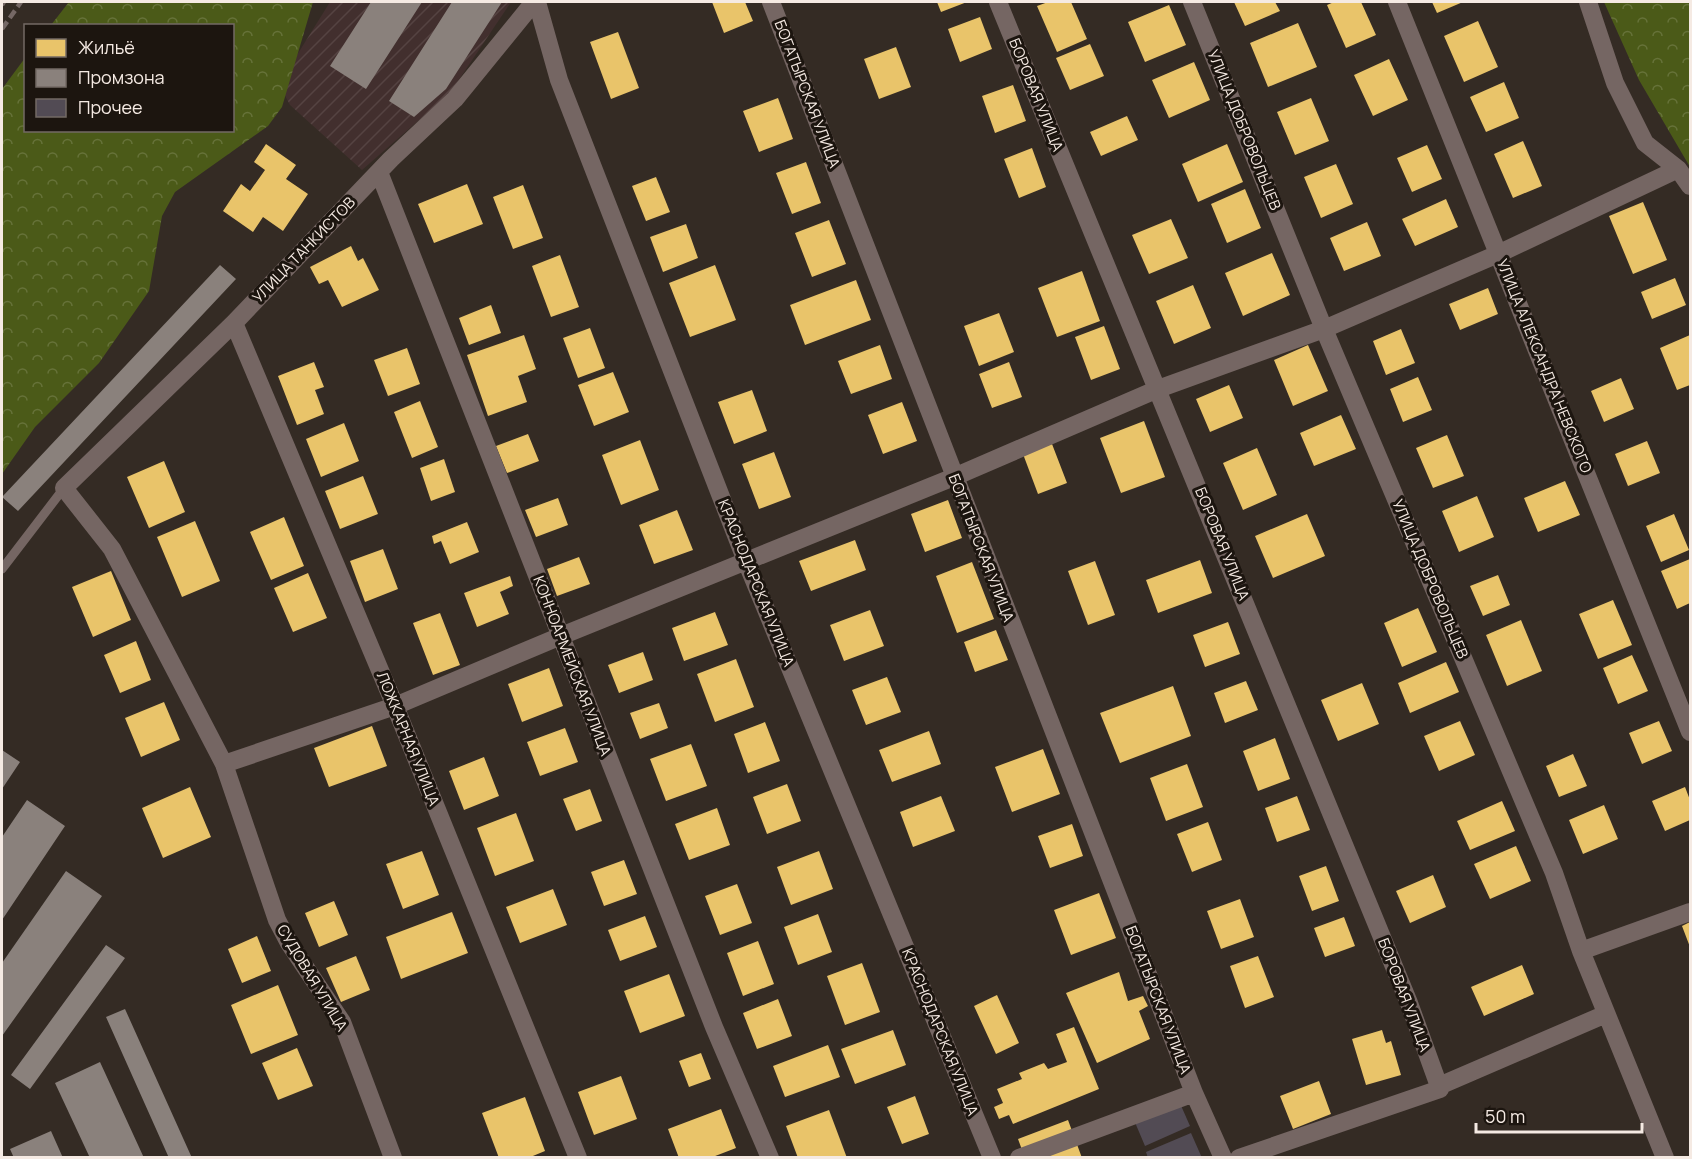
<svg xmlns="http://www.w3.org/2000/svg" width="1692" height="1159" viewBox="0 0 1692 1159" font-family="Manrope,sans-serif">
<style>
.industrial{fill:url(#industrial-furrows)}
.forest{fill:url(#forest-crowns)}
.homes{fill:#e9c46a}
.industry{fill:#8a817c}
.building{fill:#524b54}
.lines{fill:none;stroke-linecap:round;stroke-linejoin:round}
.service{stroke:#756663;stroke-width:9}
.minor{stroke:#756663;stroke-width:18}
.rail{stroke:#756865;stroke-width:4.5;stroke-dasharray:9 4.5;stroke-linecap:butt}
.labels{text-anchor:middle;stroke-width:6;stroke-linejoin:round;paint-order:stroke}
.street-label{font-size:15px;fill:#f5eae3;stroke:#1c150f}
</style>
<defs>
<pattern id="industrial-furrows" width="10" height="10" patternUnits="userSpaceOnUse" patternTransform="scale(1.5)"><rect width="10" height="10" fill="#422f2e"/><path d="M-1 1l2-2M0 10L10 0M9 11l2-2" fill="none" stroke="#554342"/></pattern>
<pattern id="forest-crowns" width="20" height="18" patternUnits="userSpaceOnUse" patternTransform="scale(1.5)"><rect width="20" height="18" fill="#4b5a18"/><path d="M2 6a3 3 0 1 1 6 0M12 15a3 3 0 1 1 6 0" fill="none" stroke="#667239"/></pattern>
</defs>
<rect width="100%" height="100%" fill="#342b24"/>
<!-- industrial -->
<path class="industrial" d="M330 2H511L450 93 362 170 290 105 279 84Z"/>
<!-- forest -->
<path class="forest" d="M69 2H313L282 107 268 126 175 192 162 216 149 291 99 363 35 427 2 474V89L25 58 26 130H232V26L51 25Z
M1604 2H1690V167L1639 80Z"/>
<!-- homes -->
<path class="homes" d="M712 2H745L753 21 724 33Z
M937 2H967L941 12Z
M1048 2H1071L1087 39 1057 52 1037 6Z
M1234 2H1275L1280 11 1245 26Z
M1334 2H1361L1376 35 1346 48 1327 5Z
M1432 2H1463L1437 13Z
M1169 5 1186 45 1145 62 1128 22Z
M980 17 992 49 960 62 948 29Z
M1478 21 1498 67 1464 82 1444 36Z
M1298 23 1317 67 1268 87 1250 43Z
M618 32 639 88 611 99 590 42Z
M1090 44 1104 76 1070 90 1056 58Z
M896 47 911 87 879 99 864 59Z
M1389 59 1408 100 1373 116 1354 75Z
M1194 62 1210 100 1169 118 1152 80Z
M1504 82 1519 118 1486 132 1470 97Z
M1013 85 1026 121 995 133 982 96Z
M778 98 793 139 759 152 743 111Z
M1311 98 1329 141 1295 155 1277 112Z
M1127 116 1138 140 1101 156 1090 132Z
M1523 141 1542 186 1513 198 1494 154Z
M266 144 296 165 286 179 308 194 283 231 263 217 253 232 223 211 241 184 250 191 265 170 254 162Z
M1227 144 1243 182 1198 202 1182 164Z
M1427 145 1442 179 1412 192 1397 158Z
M1032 148 1046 187 1019 198 1004 159Z
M806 162 821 203 792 214 776 173Z
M1336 164 1353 204 1321 218 1304 177Z
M656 177 670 212 646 221 632 186Z
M467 184 483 224 434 243 418 204Z
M523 185 543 238 513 249 493 197Z
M1245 189 1261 228 1227 243 1211 204Z
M1446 199 1458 227 1415 246 1402 219Z
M1643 202 1667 260 1633 274 1609 216Z
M1171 219 1188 258 1149 274 1132 235Z
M829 220 846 264 812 277 795 233Z
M1367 222 1381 256 1344 271 1330 238Z
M686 224 698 258 663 272 650 237Z
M351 246 358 261 363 258 379 290 342 307 328 280 319 284 310 267Z
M1272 253 1290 295 1243 316 1225 273Z
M560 255 579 307 551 317 532 266Z
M715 265 736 320 690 337 669 283Z
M1082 271 1100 321 1057 337 1038 288Z
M1675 278 1686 305 1652 319 1641 292Z
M856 280 871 320 805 345 790 305Z
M1193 285 1211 328 1174 344 1156 301Z
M1488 288 1498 314 1460 330 1449 304Z
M491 305 501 333 469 345 459 318Z
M999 313 1014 352 979 366 964 326Z
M1104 326 1120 369 1091 380 1075 337Z
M590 328 605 368 578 378 563 338Z
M1401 329 1415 363 1386 375 1373 341Z
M524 335 536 369 518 376 527 402 488 416 467 355Z
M1690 335V385L1677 390 1660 348Z
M880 345 892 379 851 394 838 361Z
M1308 345 1328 391 1293 406 1274 360Z
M407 348 420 384 388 396 374 360Z
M314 362 324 387 315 390 324 414 297 425 278 376Z
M1009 362 1022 397 992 408 979 374Z
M613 372 629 412 594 426 578 385Z
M1418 377 1432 410 1403 422 1390 389Z
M1621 378 1634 409 1604 422 1591 391Z
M1229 385 1243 418 1210 432 1196 399Z
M752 390 767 431 734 444 718 402Z
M420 401 438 447 412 458 394 412Z
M902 402 917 441 883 454 868 415Z
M1341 415 1356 449 1314 466 1300 433Z
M1144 421 1165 477 1121 493 1100 438Z
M344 423 359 461 321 477 306 439Z
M528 434 539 461 507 473 496 446Z
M1447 435 1464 476 1433 488 1416 448Z
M640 440 659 490 621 505 602 455Z
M1647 441 1660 473 1628 486 1615 454Z
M1052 444 1067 483 1038 494 1023 454Z
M1257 448 1277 495 1243 510 1223 463Z
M774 452 791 497 759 509 742 464Z
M444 459 455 492 431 501 420 468Z
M164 461 185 512 149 528 127 477Z
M363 476 378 514 340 529 325 491Z
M1565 481 1580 515 1538 532 1524 498Z
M1477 496 1494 537 1459 552 1442 511Z
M558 498 568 525 536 537 525 510Z
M948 500 962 538 925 552 911 514Z
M677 510 693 550 654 564 639 525Z
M1307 514 1325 556 1273 578 1255 536Z
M1674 514 1689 550 1661 562 1646 526Z
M284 517 304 566 271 580 250 532Z
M195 521 220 581 182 597 157 537Z
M467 522 479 552 450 564 441 541 434 544 432 536Z
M855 540 866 570 811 591 799 561Z
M383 549 398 589 365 602 350 561Z
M579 557 590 584 557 596 547 569Z
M1690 559V603L1677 609 1661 571Z
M1200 560 1212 593 1158 613 1146 580Z
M1095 561 1115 615 1088 625 1068 571Z
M972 562 994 619 957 633 936 576Z
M111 571 131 620 93 637 72 587Z
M308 573 327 618 293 632 274 588Z
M1498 575 1510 605 1483 616 1470 586Z
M510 576 513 586 500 592 509 614 477 627 464 593Z
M1613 600 1632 645 1598 659 1579 614Z
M1418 608 1437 652 1402 667 1384 623Z
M870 610 884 646 844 661 830 625Z
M715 612 728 645 684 661 672 628Z
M440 613 460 665 433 675 413 623Z
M1521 620 1542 671 1507 686 1486 635Z
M1228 622 1240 654 1205 667 1193 635Z
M996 630 1008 660 975 672 964 642Z
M136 641 151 680 120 693 104 655Z
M643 652 653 680 619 693 608 665Z
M1632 655 1648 691 1618 704 1603 668Z
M736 659 754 707 715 722 697 674Z
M1446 662 1459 692 1410 713 1398 683Z
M549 668 563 706 522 722 508 684Z
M887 677 901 712 866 725 852 690Z
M1246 681 1258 710 1225 723 1214 693Z
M1362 683 1379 724 1338 741 1321 700Z
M1173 686 1191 736 1120 763 1100 713Z
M164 702 180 740 141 757 125 718Z
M659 703 668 728 640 739 630 713Z
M1460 721 1475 755 1439 771 1424 736Z
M1659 721 1672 751 1642 764 1629 733Z
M765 722 780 761 748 773 734 734Z
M372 726 387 766 329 787 314 748Z
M565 728 578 762 540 776 527 742Z
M929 731 941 764 892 782 879 750Z
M1275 738 1290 779 1258 791 1243 751Z
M691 744 707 786 666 801 650 759Z
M1043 749 1060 794 1012 812 995 767Z
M1573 754 1587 786 1559 797 1546 766Z
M484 757 499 796 464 810 449 771Z
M1187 764 1203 807 1166 821 1150 778Z
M787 784 801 821 767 834 753 797Z
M190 787 211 837 163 858 142 808Z
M1685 787 1690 800V820L1665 831 1652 801Z
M590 789 602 821 576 831 563 799Z
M941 796 955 831 913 847 900 812Z
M1297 796 1310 830 1277 842 1265 808Z
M1502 801 1515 831 1470 850 1457 821Z
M1604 805 1618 839 1583 854 1569 820Z
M717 808 730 845 689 860 675 824Z
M516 813 534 861 495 876 477 828Z
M1208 822 1222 860 1192 872 1177 834Z
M1072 824 1083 856 1050 868 1038 836Z
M1516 846 1531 881 1490 899 1474 864Z
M422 851 439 895 403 909 386 864Z
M819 851 833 889 791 905 777 867Z
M624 860 637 894 604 906 591 872Z
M1326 866 1339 901 1312 911 1299 876Z
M1433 875 1446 907 1410 923 1396 891Z
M737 884 752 923 720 935 705 896Z
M553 889 567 925 520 943 506 907Z
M1099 893 1116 938 1071 955 1054 910Z
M1240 899 1254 937 1221 949 1207 911Z
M334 901 348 935 319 947 305 913Z
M452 912 468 953 401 979 386 937Z
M818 914 832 952 798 965 784 927Z
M645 916 657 947 620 961 608 930Z
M1344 917 1355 946 1325 957 1314 928Z
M1690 922V947L1682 926Z
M257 936 271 971 242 983 228 949Z
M758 941 774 984 743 996 727 953Z
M356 956 370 990 341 1002 326 968Z
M1258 956 1274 997 1245 1008 1230 966Z
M862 963 880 1012 845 1025 827 976Z
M1522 965 1534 994 1484 1016 1471 987Z
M1119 972 1128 1001 1143 996 1148 1006 1139 1011 1150 1039 1097 1063 1066 993Z
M669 974 685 1016 640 1033 624 991Z
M278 985 298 1035 251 1054 231 1005Z
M997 995 1019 1043 996 1054 974 1006Z
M778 999 792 1036 757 1049 743 1013Z
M1074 1027 1099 1089 1013 1124 1009 1115 999 1119 994 1107 1003 1103 997 1089 1022 1079 1019 1073 1044 1063 1048 1069 1067 1062 1056 1034Z
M893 1030 906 1065 855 1084 841 1049Z
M1382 1030 1386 1043 1391 1041 1401 1075 1366 1085 1352 1039Z
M828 1045 840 1077 785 1097 773 1066Z
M297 1048 313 1086 278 1100 262 1063Z
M701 1053 711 1079 689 1087 679 1061Z
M621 1076 637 1119 594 1135 578 1092Z
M1319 1081 1331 1114 1293 1129 1280 1096Z
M915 1096 929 1134 902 1144 887 1107Z
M525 1097 545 1151 528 1158H499L482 1113Z
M721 1109 736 1148 710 1158H679L668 1129Z
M829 1110 847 1158H798L786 1126Z
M1068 1120 1082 1158H1025L1018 1139Z"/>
<!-- industry -->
<path class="industry" d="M371 2H422L366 89 330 66Z
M452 2H502L446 89 414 117 389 101Z
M220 265 236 279 18 511 2 497Z
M2 750 20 762 2 789Z
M27 800 65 826 2 920V837Z
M66 871 102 896 2 1036V963Z
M106 945 125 958 30 1089 11 1075Z
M125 1009 192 1158H169L106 1017Z
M100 1062 144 1158H90L55 1083Z
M51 1131 63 1158H14L10 1149Z"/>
<!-- building -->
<path class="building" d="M1179 1101 1190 1126 1145 1146 1134 1120Z
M1191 1133 1202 1158H1148L1146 1152Z"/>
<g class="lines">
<!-- service -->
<path class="service" d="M2 569 64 488"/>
<!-- minor -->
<path class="minor" d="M534 2 455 99 391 159 234 323 64 488 112 549 224 764 395 706 561 636 954 477 1158 389 1324 329 1498 254 1678 169
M537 2 559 80 746 561 992 1158
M771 2 1194 1093
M998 2 1409 1003 1440 1089
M1192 2 1324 329 1554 873 1581 951 1665 1158
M1397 2 1690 732
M1588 2 1615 83 1645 143 1678 169 1690 186
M379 172 714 1027 770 1158
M234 323 395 706 578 1158
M224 764 277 920 289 943 342 1022 393 1158
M1581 951 1690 912
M1019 1158 1194 1093 1223 1158
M1239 1158 1440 1089 1439 1086 1606 1014"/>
<!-- rail -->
<path class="rail" d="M2 5 4 2
M2 29 21 2"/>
</g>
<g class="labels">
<!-- street labels -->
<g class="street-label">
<text transform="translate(807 94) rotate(69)" y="5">БОГАТЫРСКАЯ УЛИЦА</text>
<text transform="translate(1036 95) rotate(68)" y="5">БОРОВАЯ УЛИЦА</text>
<text transform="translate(1244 130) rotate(68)" y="5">УЛИЦА ДОБРОВОЛЬЦЕВ</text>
<text transform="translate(304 250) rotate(-46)" y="5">УЛИЦА ТАНКИСТОВ</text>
<text transform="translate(1544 366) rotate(68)" y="5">УЛИЦА АЛЕКСАНДРА НЕВСКОГО</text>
<text transform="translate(1222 544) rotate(68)" y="5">БОРОВАЯ УЛИЦА</text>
<text transform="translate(981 548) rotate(69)" y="5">БОГАТЫРСКАЯ УЛИЦА</text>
<text transform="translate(1430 579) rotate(67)" y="5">УЛИЦА ДОБРОВОЛЬЦЕВ</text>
<text transform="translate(756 583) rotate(68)" y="5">КРАСНОДАРСКАЯ УЛИЦА</text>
<text transform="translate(572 666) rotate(69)" y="5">КОННОАРМЕЙСКАЯ УЛИЦА</text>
<text transform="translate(408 739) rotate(68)" y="5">ЛОЖКАРНАЯ УЛИЦА</text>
<text transform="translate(312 978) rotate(59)" y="5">СУДОВАЯ УЛИЦА</text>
<text transform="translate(1404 995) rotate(69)" y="5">БОРОВАЯ УЛИЦА</text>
<text transform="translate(1158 1000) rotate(69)" y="5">БОГАТЫРСКАЯ УЛИЦА</text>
<text transform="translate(940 1032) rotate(68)" y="5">КРАСНОДАРСКАЯ УЛИЦА</text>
</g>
</g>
<!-- border -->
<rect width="1692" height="1159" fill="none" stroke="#f5eae3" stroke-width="6"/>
<!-- legend -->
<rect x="24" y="24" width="210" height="108" fill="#1c150f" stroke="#736a64" stroke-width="1.5"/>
<rect x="36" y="39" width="30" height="18" fill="#e9c46a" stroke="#736a64" stroke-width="1.5"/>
<text x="78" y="54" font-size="18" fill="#f5eae3">Жильё</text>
<rect x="36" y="69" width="30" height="18" fill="#8a817c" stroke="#736a64" stroke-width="1.5"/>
<text x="78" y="84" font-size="18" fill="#f5eae3">Промзона</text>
<rect x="36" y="99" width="30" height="18" fill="#524b54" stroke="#736a64" stroke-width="1.5"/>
<text x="78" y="114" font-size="18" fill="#f5eae3">Прочее</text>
<!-- scale -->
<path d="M1476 1123v9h166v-9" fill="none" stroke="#f5eae3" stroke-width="3"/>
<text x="1485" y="1123" font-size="18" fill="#f5eae3" stroke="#1c150f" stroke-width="4.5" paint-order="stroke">50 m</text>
</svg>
